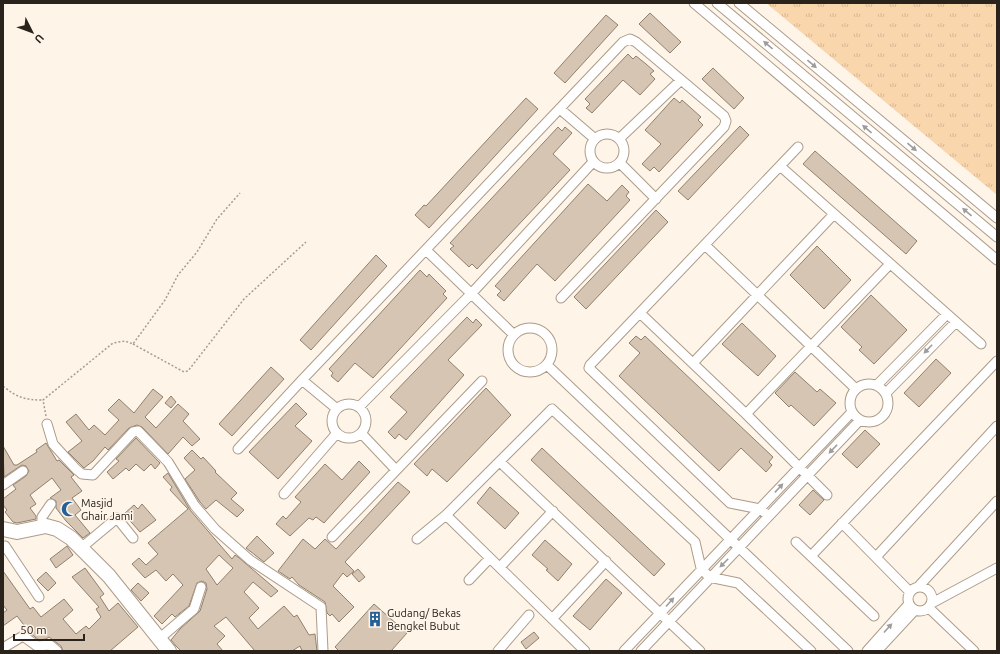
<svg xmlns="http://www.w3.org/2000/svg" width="1000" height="654" viewBox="0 0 1000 654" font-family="Ubuntu,sans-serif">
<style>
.grass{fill:url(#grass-tufts)}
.building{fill:#d6c5b2;stroke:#90806e;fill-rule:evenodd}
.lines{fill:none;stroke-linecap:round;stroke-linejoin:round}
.street-casing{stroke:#ac9c8a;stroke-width:11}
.primary-casing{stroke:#ac9c8a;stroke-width:16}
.path{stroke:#a59d93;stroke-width:1.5;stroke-dasharray:2 2;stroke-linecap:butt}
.street{stroke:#fff;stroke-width:9}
.primary{stroke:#fff;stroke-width:14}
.oneway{fill:#9f9c99}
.labels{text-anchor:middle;stroke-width:3;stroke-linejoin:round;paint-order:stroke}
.poi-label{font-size:11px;fill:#29231c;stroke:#fef4e8;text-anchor:start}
</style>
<defs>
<pattern id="grass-tufts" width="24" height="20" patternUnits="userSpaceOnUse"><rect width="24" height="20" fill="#fad6ad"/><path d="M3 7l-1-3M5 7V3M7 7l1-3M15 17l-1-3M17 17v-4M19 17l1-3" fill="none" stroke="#d6b794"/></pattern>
</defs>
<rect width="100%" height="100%" fill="#fef4e8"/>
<!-- grass -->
<path class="grass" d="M766 3H997V195Z"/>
<!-- building -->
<path class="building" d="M650 13 681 42 670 53 639 24Z
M606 15 618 25 565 83 554 73Z
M628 54 633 59 636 56 646 64 654 71 650 74 655 79 640 95 623 80 592 113 586 108 590 104 585 99Z
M713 68 744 98 734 109 702 79Z
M526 98 538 109 429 228 415 215 424 205 426 206Z
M674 98 680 103 682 100 701 117 698 120 703 125 659 172 654 167 650 171 642 164 661 144 645 130Z
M740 126 749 135 688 200 678 191Z
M558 127 562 131 565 127 572 133 553 154 570 170 477 269 472 264 469 267 450 249 454 246 450 243Z
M815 151 917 241 906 254 803 164Z
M588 184 607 201 622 185 629 192 626 196 630 200 555 281 537 264 504 301 497 295 501 291 495 286Z
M656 210 668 222 586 309 574 297Z
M817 246 851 280 824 309 790 275Z
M376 255 387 266 311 350 300 340Z
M420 270 427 277 429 274 446 291 443 294 447 298 373 378 355 363 338 382 331 376 333 373 329 369Z
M871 295 907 330 874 364 859 350 862 347 841 327Z
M467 317 473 323 476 319 482 325 448 360 464 375 406 440 399 434 395 439 388 432 407 412 390 397Z
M742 323 776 356 758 376 722 344Z
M636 336 641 340 645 336 773 457 769 462 772 465 766 472 741 448 719 471 619 376 640 353 629 343Z
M936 359 951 373 919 407 904 393Z
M271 367 284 379 232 436 219 424Z
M795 372 817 392 820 389 836 403 814 426 791 405 789 407 775 393Z
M486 388 511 415 447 482 432 469 427 476 414 464Z
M153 389 163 397 145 417 156 428 178 404 189 414 183 421 200 439 192 446 183 437 168 454 142 427 137 425 129 428 108 450 105 447 93 461 84 468 68 452 82 441 66 422 76 414 89 430 94 425 105 435 119 420 108 410 119 399 134 413Z
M171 396 176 402 171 408 165 403Z
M296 403 307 414 295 426 312 441 278 479 249 452Z
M865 430 880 444 857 468 842 454Z
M136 438 160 463 155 469 151 464 144 471 136 464 129 471 126 468 113 479 107 472 119 461 116 459Z
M46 443 57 461 59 460 74 475 71 477 82 491 72 498 81 510 75 515 90 533 83 538 66 521 56 508V501L50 498 61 490 52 478 30 495 36 504 30 508 36 516V519L17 523 13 522 5 512 7 510 3 505V499L16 489 13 485 26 476 29 471 26 466 22 465 4 477 3 446 14 465H17L37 452 36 450Z
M542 448 665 564 654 576 531 460Z
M192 450 201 459 203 457 216 471 215 472 237 493 231 499 244 510 237 517 216 500 206 509 200 502 185 479 195 470 184 458Z
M359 461 370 472 324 523 316 517 313 520 309 518 290 536 276 524 283 516 286 519 301 502 295 497 325 464 342 480Z
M168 473 190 510 232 559 235 555 238 557 278 591 271 597 253 582 244 592 259 608 249 618 258 629 284 606 294 617 297 615 309 635 315 634 317 651H302L300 646 292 651H255L226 617 214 626 225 636 217 644 223 651H181L176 646 171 640 180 629 200 611 207 589 206 583 202 581 197 583 189 606 175 617 172 614 162 624 154 616 183 585 173 574 166 581 156 570 145 578 132 564 139 558 146 565 158 554 148 543 188 509 170 490 172 487 163 477ZM219 555 233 568 217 585 206 569Z
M398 482 410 492 345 562 354 571 347 577 343 573 333 586 354 607 339 622 332 614 330 616 327 613 325 602 299 585 292 577 290 579 278 571 303 539 315 549 325 539 336 549Z
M490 487 519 513 505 529 477 503Z
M813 490 824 500 810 515 799 505Z
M142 504 156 520 140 532 124 514 134 505 138 509Z
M257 536 274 553 264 562 246 548Z
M545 540 572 564 558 581 546 570 548 569 532 555Z
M67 546 73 555 56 568 50 559Z
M85 568 104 594 100 597 109 611 118 603 138 627 110 651H63L61 646 49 637 46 639 39 640 30 633 17 616 3 626V613L7 610 3 605V571L30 609 33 607 41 617 64 599 73 610 63 619 76 634 86 626 89 629 101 617 96 609 99 607 72 577Z
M358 569 365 577 359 582 352 574Z
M46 572 56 583 48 591 37 580Z
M606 579 622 593 590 630 573 616Z
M138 583 149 593 141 601 131 590Z
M374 604 407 633 391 651H339L335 647Z
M534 632 539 638 526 649 521 642Z"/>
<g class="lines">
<defs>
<path id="street" d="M694 3 997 260
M717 3 997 237
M739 3 997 218
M560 109 595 139
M590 151a17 17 0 1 1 34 0a17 17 0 1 1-34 0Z
M619 139 681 80
M620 163 656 199
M780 166 981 344
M705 245 856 389
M426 250 513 334
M640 313 746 414 827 495
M508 350a22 22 0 1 1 44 0a22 22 0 1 1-44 0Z
M693 363 834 214
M547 365 848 651
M302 380 337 409
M850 403a19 19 0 1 1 38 0a19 19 0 1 1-38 0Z
M877 385 947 314
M886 393 956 322
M332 421a17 17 0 1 1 34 0a17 17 0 1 1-34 0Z
M359 407 471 294 593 162
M746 414 890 264
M47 424 53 444 63 455 76 469 82 474 93 475 133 432 138 431 168 462 195 506 215 529 250 560 321 607 323 651
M361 433 396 470
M238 449 302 380 623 42 630 39 636 42 724 116 726 121 724 127 561 298
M500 462 700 651
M3 485 23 471
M284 494 337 433
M446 515 585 651
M769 516 760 509 730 503 589 368 590 365 798 147
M842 523 910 592
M42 527V517L51 504
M332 537 482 381
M417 539 446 515 552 409 695 542 701 568 709 577 738 583 811 651
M796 542 874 616
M5 546 39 597
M81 548 117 518 133 538
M811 556 997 361
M876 557 997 426
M500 567 553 511
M469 580 490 558
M908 599a12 12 0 1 1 24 0a12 12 0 1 1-24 0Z
M918 587 997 501
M932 603 997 568
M929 608 974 651
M552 619 606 561
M159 639 194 609 201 587
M3 648 23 636 37 646 50 645 57 651
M498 651 529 615
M624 651 852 412
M641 651 860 420
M867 651 909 604
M877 651 915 610"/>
<path id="primary" d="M3 529 17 532 46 526 57 529 71 538 109 576 169 651"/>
</defs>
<!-- street casing -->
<use href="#street" class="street-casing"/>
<!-- primary casing -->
<use href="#primary" class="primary-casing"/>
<!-- path -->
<path class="path" d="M133 344 184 372 188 371 244 299 306 242
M3 386C16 397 25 400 42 400
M46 416 43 400 113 343 125 341 133 344 165 300 178 275 197 252 217 219 240 193"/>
<!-- street -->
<use href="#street" class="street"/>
<!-- primary -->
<use href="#primary" class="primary"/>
</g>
<!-- one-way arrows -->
<defs><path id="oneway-solid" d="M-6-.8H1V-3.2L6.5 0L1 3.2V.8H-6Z"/></defs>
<g class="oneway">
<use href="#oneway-solid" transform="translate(768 45) rotate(-140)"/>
<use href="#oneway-solid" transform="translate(812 64) rotate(40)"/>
<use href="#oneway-solid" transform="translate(867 129) rotate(-140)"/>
<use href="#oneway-solid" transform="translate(912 147) rotate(40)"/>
<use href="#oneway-solid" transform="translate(967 212) rotate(-140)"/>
<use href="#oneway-solid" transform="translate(928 349) rotate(134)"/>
<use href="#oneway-solid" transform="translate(833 449) rotate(134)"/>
<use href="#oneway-solid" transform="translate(779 488) rotate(-47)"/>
<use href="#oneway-solid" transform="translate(724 563) rotate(135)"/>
<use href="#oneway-solid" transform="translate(670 602) rotate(-48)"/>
<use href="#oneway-solid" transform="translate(888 628) rotate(-48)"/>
</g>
<!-- icons -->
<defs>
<symbol id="mosque-bare" viewBox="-9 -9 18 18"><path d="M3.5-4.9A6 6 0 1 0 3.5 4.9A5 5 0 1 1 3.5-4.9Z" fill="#256097" stroke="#fef4e8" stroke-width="2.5" paint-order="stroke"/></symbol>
<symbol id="building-bare" viewBox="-9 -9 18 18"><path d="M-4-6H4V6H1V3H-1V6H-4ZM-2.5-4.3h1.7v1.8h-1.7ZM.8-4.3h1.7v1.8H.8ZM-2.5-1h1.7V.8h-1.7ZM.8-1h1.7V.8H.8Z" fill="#256097" stroke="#fef4e8" stroke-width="2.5" paint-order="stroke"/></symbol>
</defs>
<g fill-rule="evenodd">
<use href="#mosque-bare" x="58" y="498" width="22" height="22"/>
<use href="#building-bare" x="364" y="608" width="22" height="22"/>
</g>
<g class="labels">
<!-- poi labels -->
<g class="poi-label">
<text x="81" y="507">Masjid<tspan x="81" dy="13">Ghair Jami</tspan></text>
<text x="387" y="617">Gudang/ Bekas<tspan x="387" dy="13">Bengkel Bubut</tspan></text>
</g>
</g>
<!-- border -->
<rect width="1000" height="654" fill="none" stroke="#29231c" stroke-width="8"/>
<!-- north arrow -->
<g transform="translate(32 32) rotate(132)" stroke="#fef4e8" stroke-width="3" paint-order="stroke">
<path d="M0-3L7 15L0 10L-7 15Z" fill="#29231c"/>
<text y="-6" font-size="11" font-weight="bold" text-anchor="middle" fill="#29231c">U</text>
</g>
<!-- scale -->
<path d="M14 634v6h70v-6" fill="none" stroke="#29231c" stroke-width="2"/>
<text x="20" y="634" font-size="12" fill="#29231c" stroke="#fef4e8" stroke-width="3" paint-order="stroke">50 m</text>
</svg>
